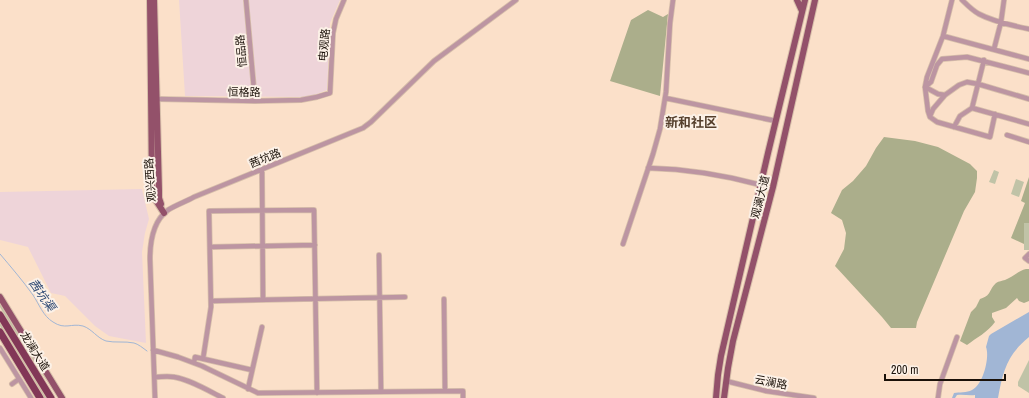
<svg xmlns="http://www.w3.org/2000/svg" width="1029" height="398" viewBox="0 0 1029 398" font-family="'Archivo Narrow','Noto Sans SC',sans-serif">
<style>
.commercial{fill:#eed4d9}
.green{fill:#c0c3a7}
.forest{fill:#abae8b}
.water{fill:#a1b6d5}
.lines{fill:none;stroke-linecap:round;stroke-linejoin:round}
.stream{stroke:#a1b6d5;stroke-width:1}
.minor-casing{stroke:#d7bfaa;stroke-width:6}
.major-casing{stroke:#d7bfaa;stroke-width:8}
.highway-casing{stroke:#d7bfaa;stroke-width:9}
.minor{stroke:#bc95a2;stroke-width:4.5}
.major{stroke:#93516a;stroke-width:6}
.highway{stroke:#823757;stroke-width:7}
.labels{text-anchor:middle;stroke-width:4;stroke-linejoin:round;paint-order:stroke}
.street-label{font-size:11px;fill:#1a1109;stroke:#fcf1e7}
.water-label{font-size:12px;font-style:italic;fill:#2b4772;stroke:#fcf1e7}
.quarter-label{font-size:13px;font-weight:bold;fill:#553f2c;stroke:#fcf1e7}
</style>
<rect width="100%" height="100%" fill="#fbe0c9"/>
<!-- commercial -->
<path class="commercial" d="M179 0H340L330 23 327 90 310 97 185 96Z
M142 189 149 219 145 233 142 252 146 343 109 336 95 326 65 296 51 293 28 247 0 240V192Z"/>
<!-- green -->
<path class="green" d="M994 170 999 172 995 184 989 182Z
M1016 179 1024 182 1019 197 1011 194Z
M1024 223H1029V250H1024Z
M0 302 59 398H58L16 334 0 307Z
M0 322 47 398H44L0 326Z
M1029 360V393L1018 386V382Z"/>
<!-- forest -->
<path class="forest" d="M648 10 663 17 668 14 660 96 610 81 631 20Z
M884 137 915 141 938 147 970 164 977 171V178L975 192 964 211 917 322 916 328H891L882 317 835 266 844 249 846 233 842 220 831 213 842 190 853 181 866 166 876 148Z
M1029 177V223H1024V244L1011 238 1025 203 1021 201Z
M1026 269H1029V301L1024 303 1019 301 1017 298 1006 308 992 313V317L995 322C988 332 976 338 967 345L960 341 971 312 976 307 980 299C992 295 988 291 996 283 999 281 1002 281 1005 280 1013 277 1018 271 1026 269Z"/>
<!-- water -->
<path class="water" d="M1029 312V337C1007 355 1003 371 998 398H975V395C969 396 963 394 957 395L955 398H952L954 393C959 392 967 393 972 390 983 385 990 357 986 347L989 336 991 334Z"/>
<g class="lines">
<!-- stream -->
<path class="stream" d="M0 254C11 267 23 281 33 295 39 304 43 316 53 322 65 330 71 323 83 326 92 329 97 338 106 341 115 343 125 341 134 343 138 344 143 348 147 351"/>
<defs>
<path id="minor" d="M246 0 255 101
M952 0 943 36 927 77 925 87 928 111 930 117 937 122 990 137 995 114
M962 0C967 5 973 11 979 14 992 21 1014 26 1029 29
M943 36 1029 59
M994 49 1001 22 1004 0
M984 60 978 84 967 82 959 85 945 95 938 94 925 87 931 82 937 65 942 59 967 57 1029 73
M665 98 776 121
M157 99 255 101 301 100 317 97 330 93 333 33 336 19 344 0
M1029 99 978 84 972 108 1029 124
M930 116 933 109 945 95
M954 127 960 116 972 108
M1007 135 1029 142
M648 168C686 169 724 175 761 185
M262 169 263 300
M623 244 653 154 660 129 666 92 670 23 673 0
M210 247 315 245
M1029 254 1025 258 1029 261
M379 255 381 392
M444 299 445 391
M211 301 405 297
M0 348 31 398
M153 350 178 357 202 366 258 393 463 391V398
M203 359 211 307 209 211 314 210 317 393
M194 363 195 357 252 370
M155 377C161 377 167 376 174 377 191 380 207 390 223 398
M726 381 766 391 814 398
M12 384 19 379
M248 389 262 327
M155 398 150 259C150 242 153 221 168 210 176 205 185 202 194 197L363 128 371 122 434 61 516 0
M938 398 940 384 957 337"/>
<path id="major" d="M150 0 152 185 155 199 164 213
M154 0 159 190V198L161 204
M797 0 802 11
M0 297 62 398
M716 398 718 375 721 356 768 153 805 0
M724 398 728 368 733 341 773 187 815 0"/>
<path id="highway" d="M0 315 51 398
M0 332 40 398"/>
</defs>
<!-- minor casing -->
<use href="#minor" class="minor-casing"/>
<!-- major casing -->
<use href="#major" class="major-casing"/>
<!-- highway casing -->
<use href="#highway" class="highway-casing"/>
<!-- minor -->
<use href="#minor" class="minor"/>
<!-- major -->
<use href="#major" class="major"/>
<!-- highway -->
<use href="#highway" class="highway"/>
</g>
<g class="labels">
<!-- street labels -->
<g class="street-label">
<text transform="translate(324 45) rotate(-85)" y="4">电观路</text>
<text transform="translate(241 51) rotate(-95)" y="4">恒品路</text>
<text transform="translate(244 92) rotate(1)" y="4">恒格路</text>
<text transform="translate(265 158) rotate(-22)" y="4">茜坑路</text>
<text transform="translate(150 180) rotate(-94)" y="4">观兴西路</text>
<text transform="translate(760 197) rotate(-76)" y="4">观澜大道</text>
<text transform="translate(35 351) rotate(58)" y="4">龙澜大道</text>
<text transform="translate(771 382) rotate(11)" y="4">云澜路</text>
</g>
<!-- water labels -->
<g class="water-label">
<text transform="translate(42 295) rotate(55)" y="4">茜坑渠</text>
</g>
<!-- quarter labels -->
<g class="quarter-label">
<text x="691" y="127">新和社区</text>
</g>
</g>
<!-- scale -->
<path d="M885 374v6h120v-6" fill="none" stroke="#1a1109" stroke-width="2"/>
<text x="891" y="374" font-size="12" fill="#1a1109" stroke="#fcf1e7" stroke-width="3" paint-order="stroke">200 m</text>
</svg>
